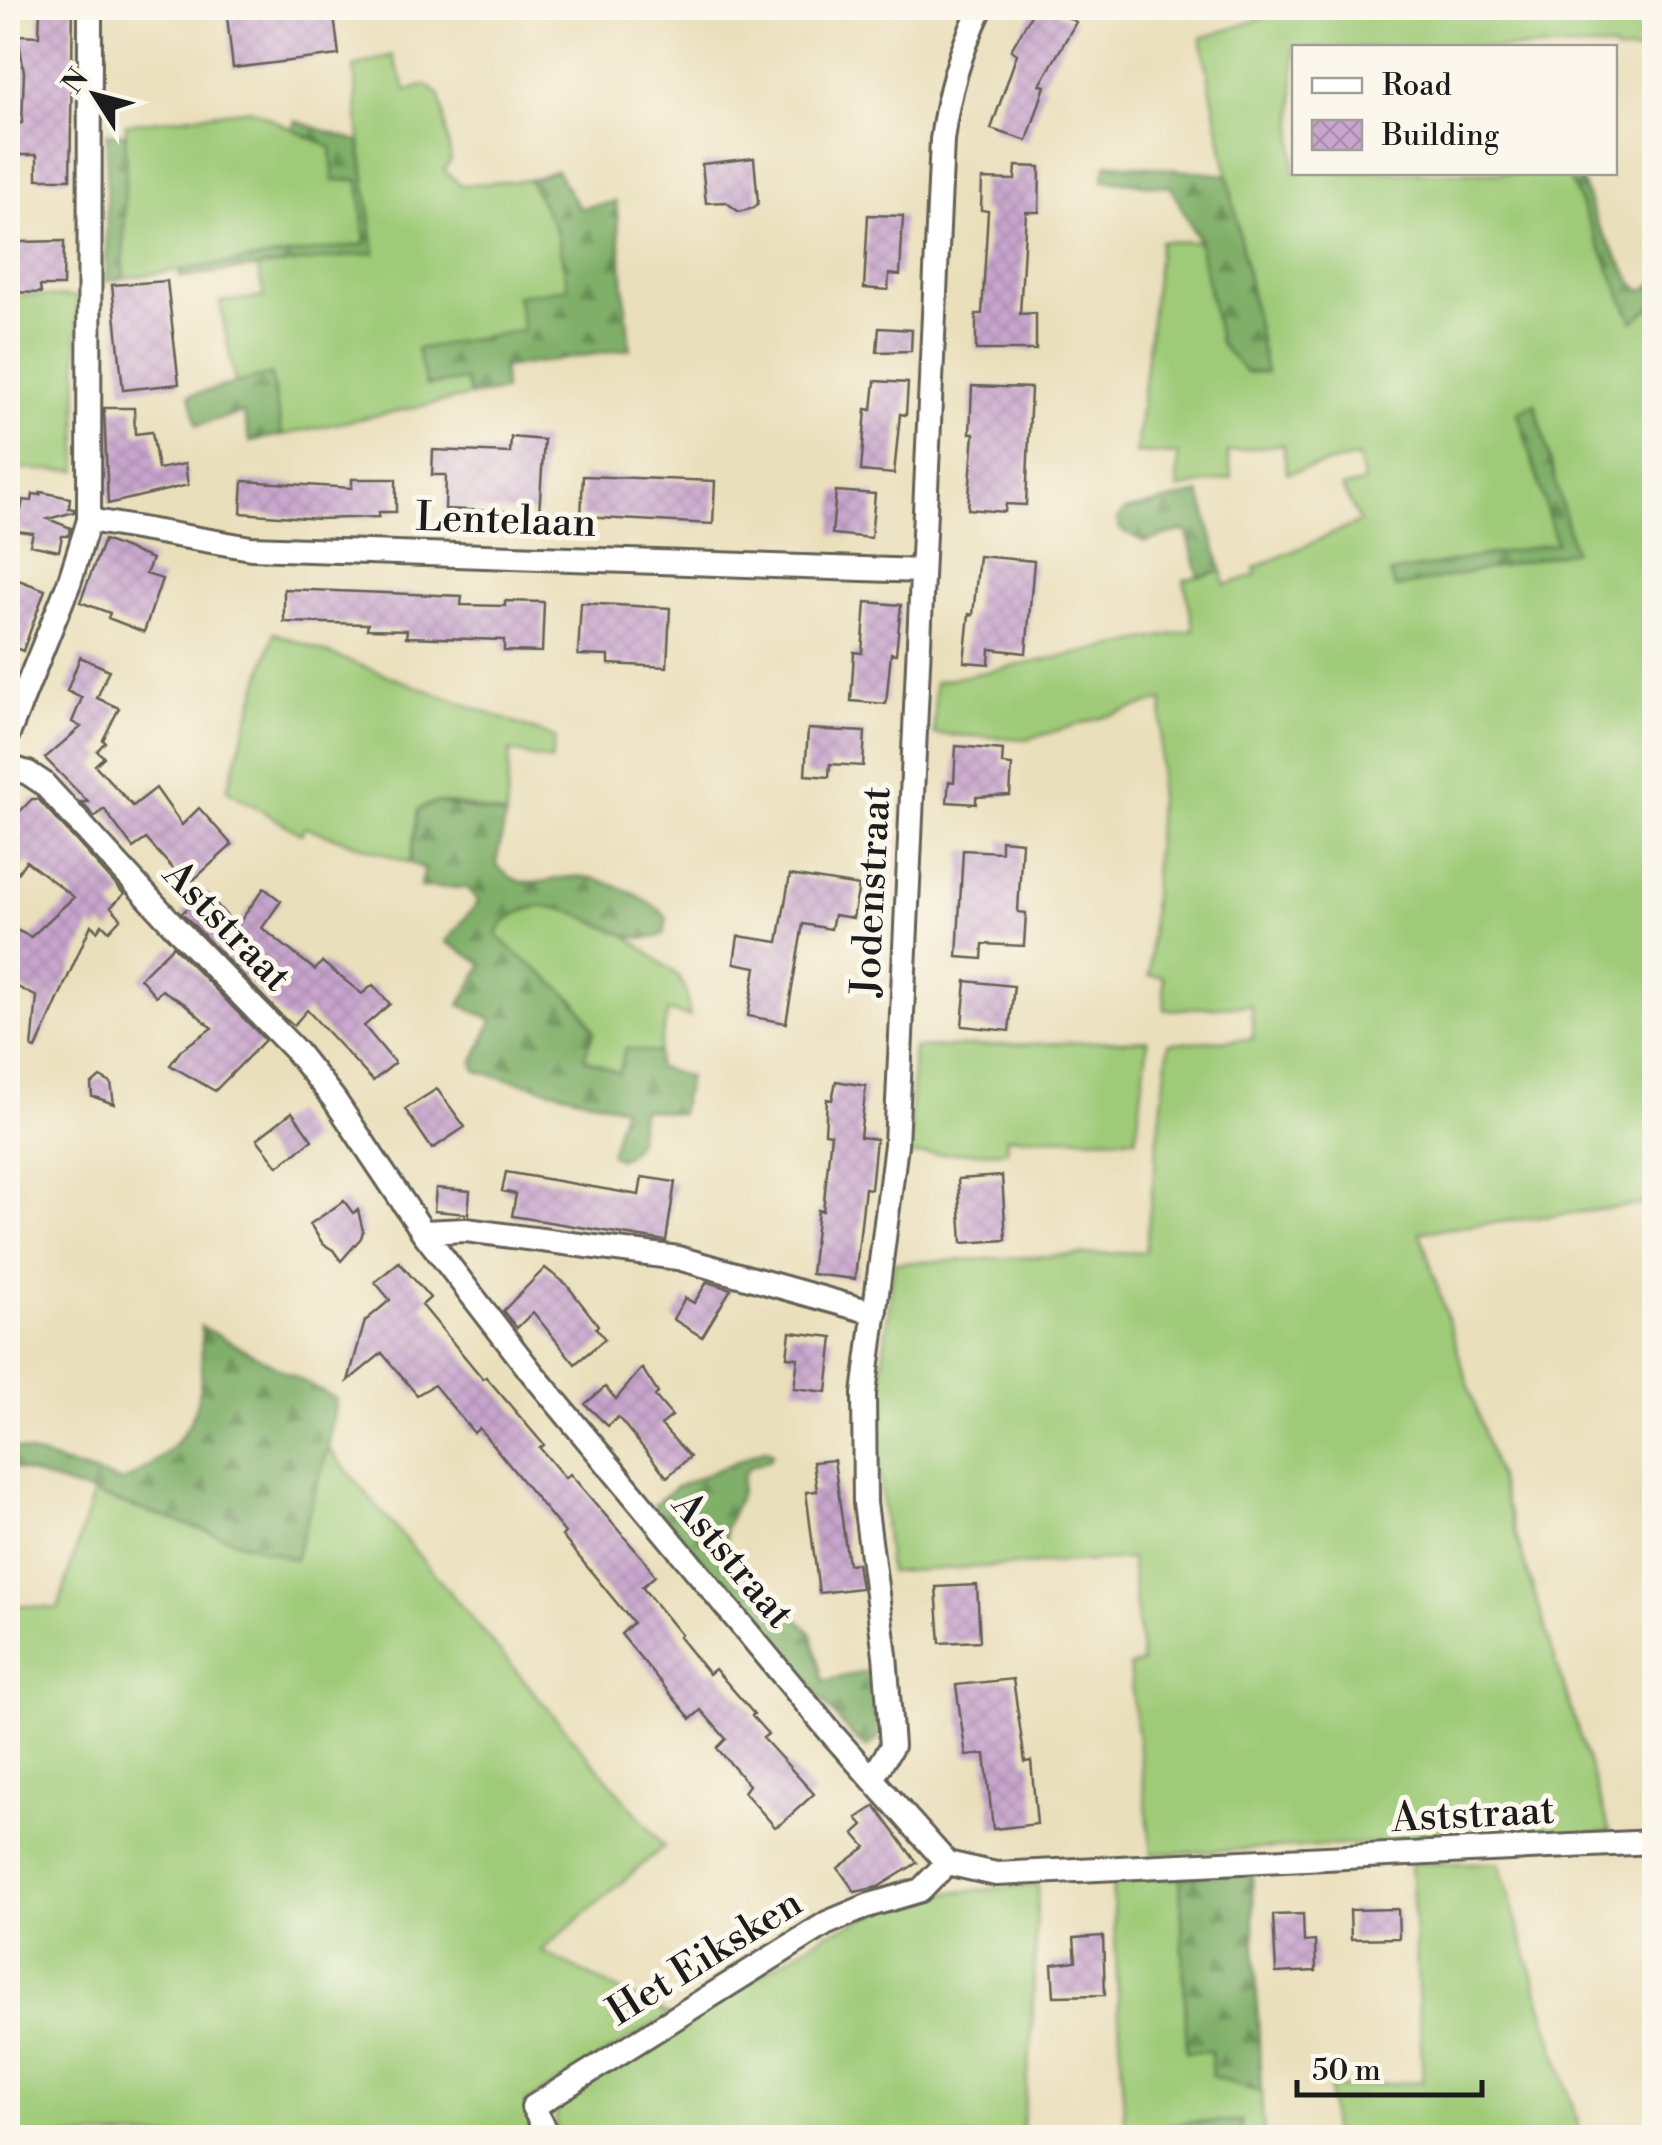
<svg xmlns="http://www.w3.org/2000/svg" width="1662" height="2145" viewBox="0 0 1662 2145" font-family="'Libre Bodoni',serif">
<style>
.grass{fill:#9fcb78;stroke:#5e744a;stroke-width:2.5;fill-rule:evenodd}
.forest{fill:url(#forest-firs);stroke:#4e6642;stroke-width:2.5}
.building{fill:url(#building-cross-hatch)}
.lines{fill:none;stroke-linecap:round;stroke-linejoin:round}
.street-casing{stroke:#646054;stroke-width:28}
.street{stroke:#fff;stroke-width:22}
.labels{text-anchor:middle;stroke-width:10;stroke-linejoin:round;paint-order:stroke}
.street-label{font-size:40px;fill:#1c1c1c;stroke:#fbf7ec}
</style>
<defs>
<pattern id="forest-firs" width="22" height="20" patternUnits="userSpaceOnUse" patternTransform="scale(2.5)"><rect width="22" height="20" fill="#7faf68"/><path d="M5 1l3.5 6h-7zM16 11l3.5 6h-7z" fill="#678e55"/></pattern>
<pattern id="building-cross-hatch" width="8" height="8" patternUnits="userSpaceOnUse" patternTransform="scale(2.5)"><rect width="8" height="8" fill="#c8a5cd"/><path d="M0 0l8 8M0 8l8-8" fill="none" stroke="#ab8daf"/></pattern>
</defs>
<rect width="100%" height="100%" fill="#fbf7ec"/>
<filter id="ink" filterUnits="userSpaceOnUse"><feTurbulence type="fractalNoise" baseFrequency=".01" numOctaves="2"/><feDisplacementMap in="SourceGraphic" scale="20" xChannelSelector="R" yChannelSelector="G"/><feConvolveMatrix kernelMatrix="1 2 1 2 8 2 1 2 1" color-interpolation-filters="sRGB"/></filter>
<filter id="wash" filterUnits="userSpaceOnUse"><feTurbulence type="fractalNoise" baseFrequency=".0048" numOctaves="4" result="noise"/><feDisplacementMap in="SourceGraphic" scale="40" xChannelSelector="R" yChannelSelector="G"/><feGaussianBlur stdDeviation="2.25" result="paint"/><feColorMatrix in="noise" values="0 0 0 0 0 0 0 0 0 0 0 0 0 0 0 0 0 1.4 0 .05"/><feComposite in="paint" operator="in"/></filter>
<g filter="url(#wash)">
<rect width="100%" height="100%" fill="#eadfbb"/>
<!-- grass -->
<path class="grass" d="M1281 8H1654V52H1615L1614 48H1294V172L1567 173 1633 321 1654 305V1203L1420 1232 1610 1832 1152 1854 1129 1667 1142 1663 1131 1559 889 1572 878 1455 882 1367 894 1263 1145 1252 1169 1043 1253 1039 1251 1005 1165 1010 1163 976H1149L1163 700 1028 739 934 734 935 682 1194 630 1184 580 1222 571 1225 585 1256 575 1254 568 1360 522 1342 488 1364 482 1358 457 1287 473 1283 444 1227 452 1232 478 1177 489 1178 455 1136 453 1160 241 1199 242 1220 344 1266 372 1201 38 1261 19ZM1534 404 1573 551 1391 573 1557 543 1518 413Z
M392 55 407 91 426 85 440 95 451 160 444 170 461 185 529 180 556 230 569 288 466 380 470 396 282 435 271 375 235 383 220 302 264 297 258 267 375 252 360 142 354 67Z
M251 109 331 148 359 180 365 244 123 278 126 124Z
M8 295 77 297 78 471 8 469Z
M274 633 555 738 551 761 510 751 506 816C482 811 439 793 418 810L410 863 305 827 301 834 227 790Z
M545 905 569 910 622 932 677 975 685 988 690 1017 668 1011 658 1053 626 1049 620 1074 594 1065 584 1057 593 1031 576 1001 508 949 497 935C504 915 525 910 545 905Z
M1148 1040 1136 1138 1007 1137 1006 1151 909 1155 914 1048Z
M328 1448 664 1846 541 1951 669 2015 525 2103 542 2137H8V1735L10 1730 8 1729V1604L58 1609 93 1494 295 1560Z
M1411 1863H1499L1582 2137H1332L1330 2088 1423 2081Z
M1180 1877 1187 2051H1211L1212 2076 1261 2092 1264 2137H1241V2121L1189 2122 1125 2134 1112 1879Z
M1038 1885 1031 2046 1021 2137 561 2138C554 2123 554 2113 562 2099L827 1933 898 1905 953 1892Z"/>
<!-- forest -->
<path class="forest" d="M295 121 360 142 375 253 180 277V270L365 244 359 180 333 181 331 148 292 129Z
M107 133 126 134 123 278 106 282Z
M1107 163 1228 175 1266 373 1245 372 1220 344 1199 242 1171 187 1103 180Z
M556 170 579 208 616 202 630 349 503 368 504 391 470 396 465 380 426 386 417 349 523 330 517 295 568 288 556 230 529 180Z
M1567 173H1579L1597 223 1634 284 1643 291 1654 283V305L1633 322Z
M271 374 282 435 250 441 243 413 197 425 190 395Z
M1535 403 1574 551 1395 588 1390 573 1556 543 1518 412Z
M1200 493 1222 571 1199 577 1186 530 1144 542 1119 529 1117 519 1125 511Z
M437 802 506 816 496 864C525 899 548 874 584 877 605 879 657 901 667 919L664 934C622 956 572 887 518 913 507 919 501 923 497 935 527 968 575 988 594 1031L584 1058 619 1073 625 1048 658 1053 657 1067 688 1077 680 1114 642 1109C638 1130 640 1152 618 1159L610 1154 623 1108 476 1071 473 1063 493 1020 460 1005 483 964 446 942 478 902 468 888 420 887 425 869 410 863 418 810Z
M201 1326 336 1399 328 1448 295 1560 8 1466V1446L122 1482C197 1442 205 1407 201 1326Z
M766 1449 773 1453 769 1460 750 1467 744 1474 740 1495 725 1530 728 1546 812 1634 823 1681 871 1671 878 1739 867 1748 855 1739 654 1505 676 1487Z
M1252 1873 1261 2092 1212 2076 1211 2051 1187 2052 1180 1877Z
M1241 2121V2137H1098L1189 2122Z"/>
<g id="blocks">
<!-- building -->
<path class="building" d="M40 8H73L70 179H37V155H8V124L22 123 24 72 18 35 39 36Z
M226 8H333L339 55 233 68Z
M1035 8H1050L1076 22 1040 85 1045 86 1027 141 991 129 1017 54 1011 50Z
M754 158 758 203 754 208 739 212 726 202 706 203 702 164Z
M1016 166 1040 167 1039 212H1026L1020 314 1036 313V350H976V314H982L988 211 981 210 982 179 1015 180Z
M868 215 903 216 900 275 889 274 888 290 864 288Z
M64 241 63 286H40L41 293 8 292V251H19V242Z
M167 281 179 384 123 390 112 285Z
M879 328 912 330 911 351 877 352Z
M875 381 908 383 906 415 900 414 894 474 861 471 866 409 872 410Z
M972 386 1031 388 1026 505 1006 504 1005 512 968 509 974 433H970Z
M104 408H134L135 434 152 432 158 469 185 464 188 485 108 504Z
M511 437 544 440 539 513 445 509 446 475H432L433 450 510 453Z
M583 476 715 481 713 524 581 517Z
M352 479H396V512H379V517L319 519 241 513 243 481 352 488Z
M836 491 875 494 871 538 832 534Z
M41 492 70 498 69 508 74 509V512L48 519 71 528 68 536H62L59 551 30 545 33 533 17 531 23 500 32 501 33 494 40 495Z
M104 540 152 559 146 574 162 579 144 632 108 618 110 613 80 602Z
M979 556 1034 561 1026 653 990 649 989 664 964 662 969 614 973 615Z
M8 576 45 590 23 651 8 645Z
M284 589 462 596 461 605 505 606V601L544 602 542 652 504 651V640L406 637 407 630 367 629 368 624 284 622Z
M866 602 901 605 896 654 891 653 886 704 851 701 854 652 862 653Z
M581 603 670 608 667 667 609 664V656L578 655Z
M80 657 109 670 97 698 119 708 103 740 105 742 97 751 104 757 95 765 133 806 156 788 182 825 199 808 232 845 188 885 146 839 133 848 104 809 95 817 81 802H88L45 758 81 727 72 722 82 698 67 691Z
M808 729 865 732 863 766 830 764 829 777 805 775Z
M956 746 1003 750 1002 764 1012 765 1010 795 976 797V804L947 802 949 781 954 782Z
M32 799H38L124 894 111 907 121 918 109 931 102 924 97 931 91 925 36 1049 32 1048 37 997 8 982V926L31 937 74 897 26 861 8 886V824Z
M1001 840 1022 842 1018 912 1026 913 1024 946 983 944 982 959 957 957 963 850 1001 852Z
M790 875 859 886 853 918 834 915 831 929 803 924 786 1023 748 1016 756 967 734 963 738 936 778 942Z
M264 888 281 901 262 928 315 970 322 962 362 994 373 985 390 1004 364 1026 395 1063 373 1081 307 1010 294 1025 285 1019 182 913 206 892 236 927Z
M173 946 265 1040 215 1091 170 1065 181 1050 212 1028 185 1004 162 990 156 996 140 978Z
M966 981 1014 986 1009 1031 962 1026Z
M100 1077 111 1083 114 1104 92 1096 91 1085Z
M836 1081 866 1086 860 1137 876 1139 871 1189 865 1188 855 1279 811 1274 818 1210 823 1211 831 1134 825 1133 827 1099 832 1100Z
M437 1089 465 1127 432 1149 405 1109Z
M292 1112 312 1140 278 1166 257 1139Z
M506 1172 639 1195 642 1177 675 1182 666 1241 512 1216 516 1194 502 1191Z
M1002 1176 1006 1240 962 1243 958 1179Z
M436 1188 470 1191 468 1214 434 1211Z
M344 1201 353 1213 358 1210 363 1231 361 1238 341 1261 333 1250 323 1244 310 1224Z
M399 1262 430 1298 422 1305 483 1379 486 1377 544 1445 540 1448 565 1478 570 1474 644 1560 655 1576 642 1587 681 1635 679 1637 709 1674 715 1669 754 1714 752 1716 768 1734 763 1738 814 1794 782 1823 775 1827 744 1792 749 1785 717 1748 726 1739 701 1710 691 1719 621 1634 633 1623 562 1536 565 1533 479 1428 474 1433 434 1385 417 1395 382 1353 348 1381 365 1321 390 1300 375 1282Z
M545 1268 566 1284 598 1325 596 1328 605 1339 575 1364 533 1312 517 1328 503 1311Z
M707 1282 731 1289 702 1337 673 1319 685 1298 694 1303Z
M790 1332 833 1337 827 1392 794 1388 798 1358 787 1357Z
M642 1368 658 1393 655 1396 672 1416 661 1425 690 1457 667 1477 618 1417 608 1426 585 1404 605 1387 616 1399Z
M834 1460 848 1564 857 1563 861 1588 819 1593 806 1492 817 1491 813 1462Z
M977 1585 980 1641 940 1643 936 1587Z
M1013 1679 1025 1762 1031 1761 1037 1824 993 1829 985 1754 966 1756 956 1685Z
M875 1806 917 1863 878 1887 855 1892 838 1868 866 1847 854 1833 863 1825 857 1818Z
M1398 1909 1399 1938 1351 1939 1350 1910Z
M1303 1914 1304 1942 1315 1941 1316 1971 1276 1973 1273 1915Z
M1103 1936 1105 1995 1054 1996 1052 1964 1076 1961 1074 1938Z"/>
</g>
</g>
<g filter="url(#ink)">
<use href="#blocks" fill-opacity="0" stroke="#646054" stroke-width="2.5"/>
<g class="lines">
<defs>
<path id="street" d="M89 520 251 548 922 571
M8 734 69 583 89 520 90 8
M8 767 28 773 43 783 177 929 295 1050 334 1099 423 1232 532 1373 832 1734 947 1863 996 1874 1654 1842
M423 1232 466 1230 678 1258 875 1313
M873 1777 892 1746 885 1655 865 1503 864 1394 896 1145 942 140C948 92 960 51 981 8
M550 2138 533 2107 827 1923 870 1905 921 1890 947 1863"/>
</defs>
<!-- street casing -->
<use href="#street" class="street-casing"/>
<!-- street -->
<use href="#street" class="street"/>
</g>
</g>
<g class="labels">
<!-- street labels -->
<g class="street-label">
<text transform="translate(506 519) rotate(2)" y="14">Lentelaan</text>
<text transform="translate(870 891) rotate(-87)" y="14">Jodenstraat</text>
<text transform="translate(228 925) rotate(46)" y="14">Aststraat</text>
<text transform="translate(734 1559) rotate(50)" y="14">Aststraat</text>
<text transform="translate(1473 1813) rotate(-3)" y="14">Aststraat</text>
<text transform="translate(704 1956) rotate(-32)" y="14">Het Eiksken</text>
</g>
</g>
<!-- margin -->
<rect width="1662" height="2145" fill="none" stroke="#fbf7ec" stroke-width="40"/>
<!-- legend -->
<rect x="1292" y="45" width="325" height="130" fill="#fbf7ec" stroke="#a29f99" stroke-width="2.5"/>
<rect x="1312" y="78" width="50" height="15" fill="#ffffff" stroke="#a29f99" stroke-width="2.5"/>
<text x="1382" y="95" font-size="30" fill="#1c1c1c">Road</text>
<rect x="1312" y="120" width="50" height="30" fill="url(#building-cross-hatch)" stroke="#a29f99" stroke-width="2.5"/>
<text x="1382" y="145" font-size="30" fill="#1c1c1c">Building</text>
<!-- north arrow -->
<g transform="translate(95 95) rotate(306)" stroke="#fbf7ec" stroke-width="8" paint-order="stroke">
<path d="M0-8L18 38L0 25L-18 38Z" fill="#1c1c1c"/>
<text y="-15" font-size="28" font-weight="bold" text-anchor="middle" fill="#1c1c1c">N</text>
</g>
<!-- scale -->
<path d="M1297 2080v15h185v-15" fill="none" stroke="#1c1c1c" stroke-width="5"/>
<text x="1312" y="2080" font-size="30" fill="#1c1c1c" stroke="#fbf7ec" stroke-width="8" paint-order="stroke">50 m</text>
</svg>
